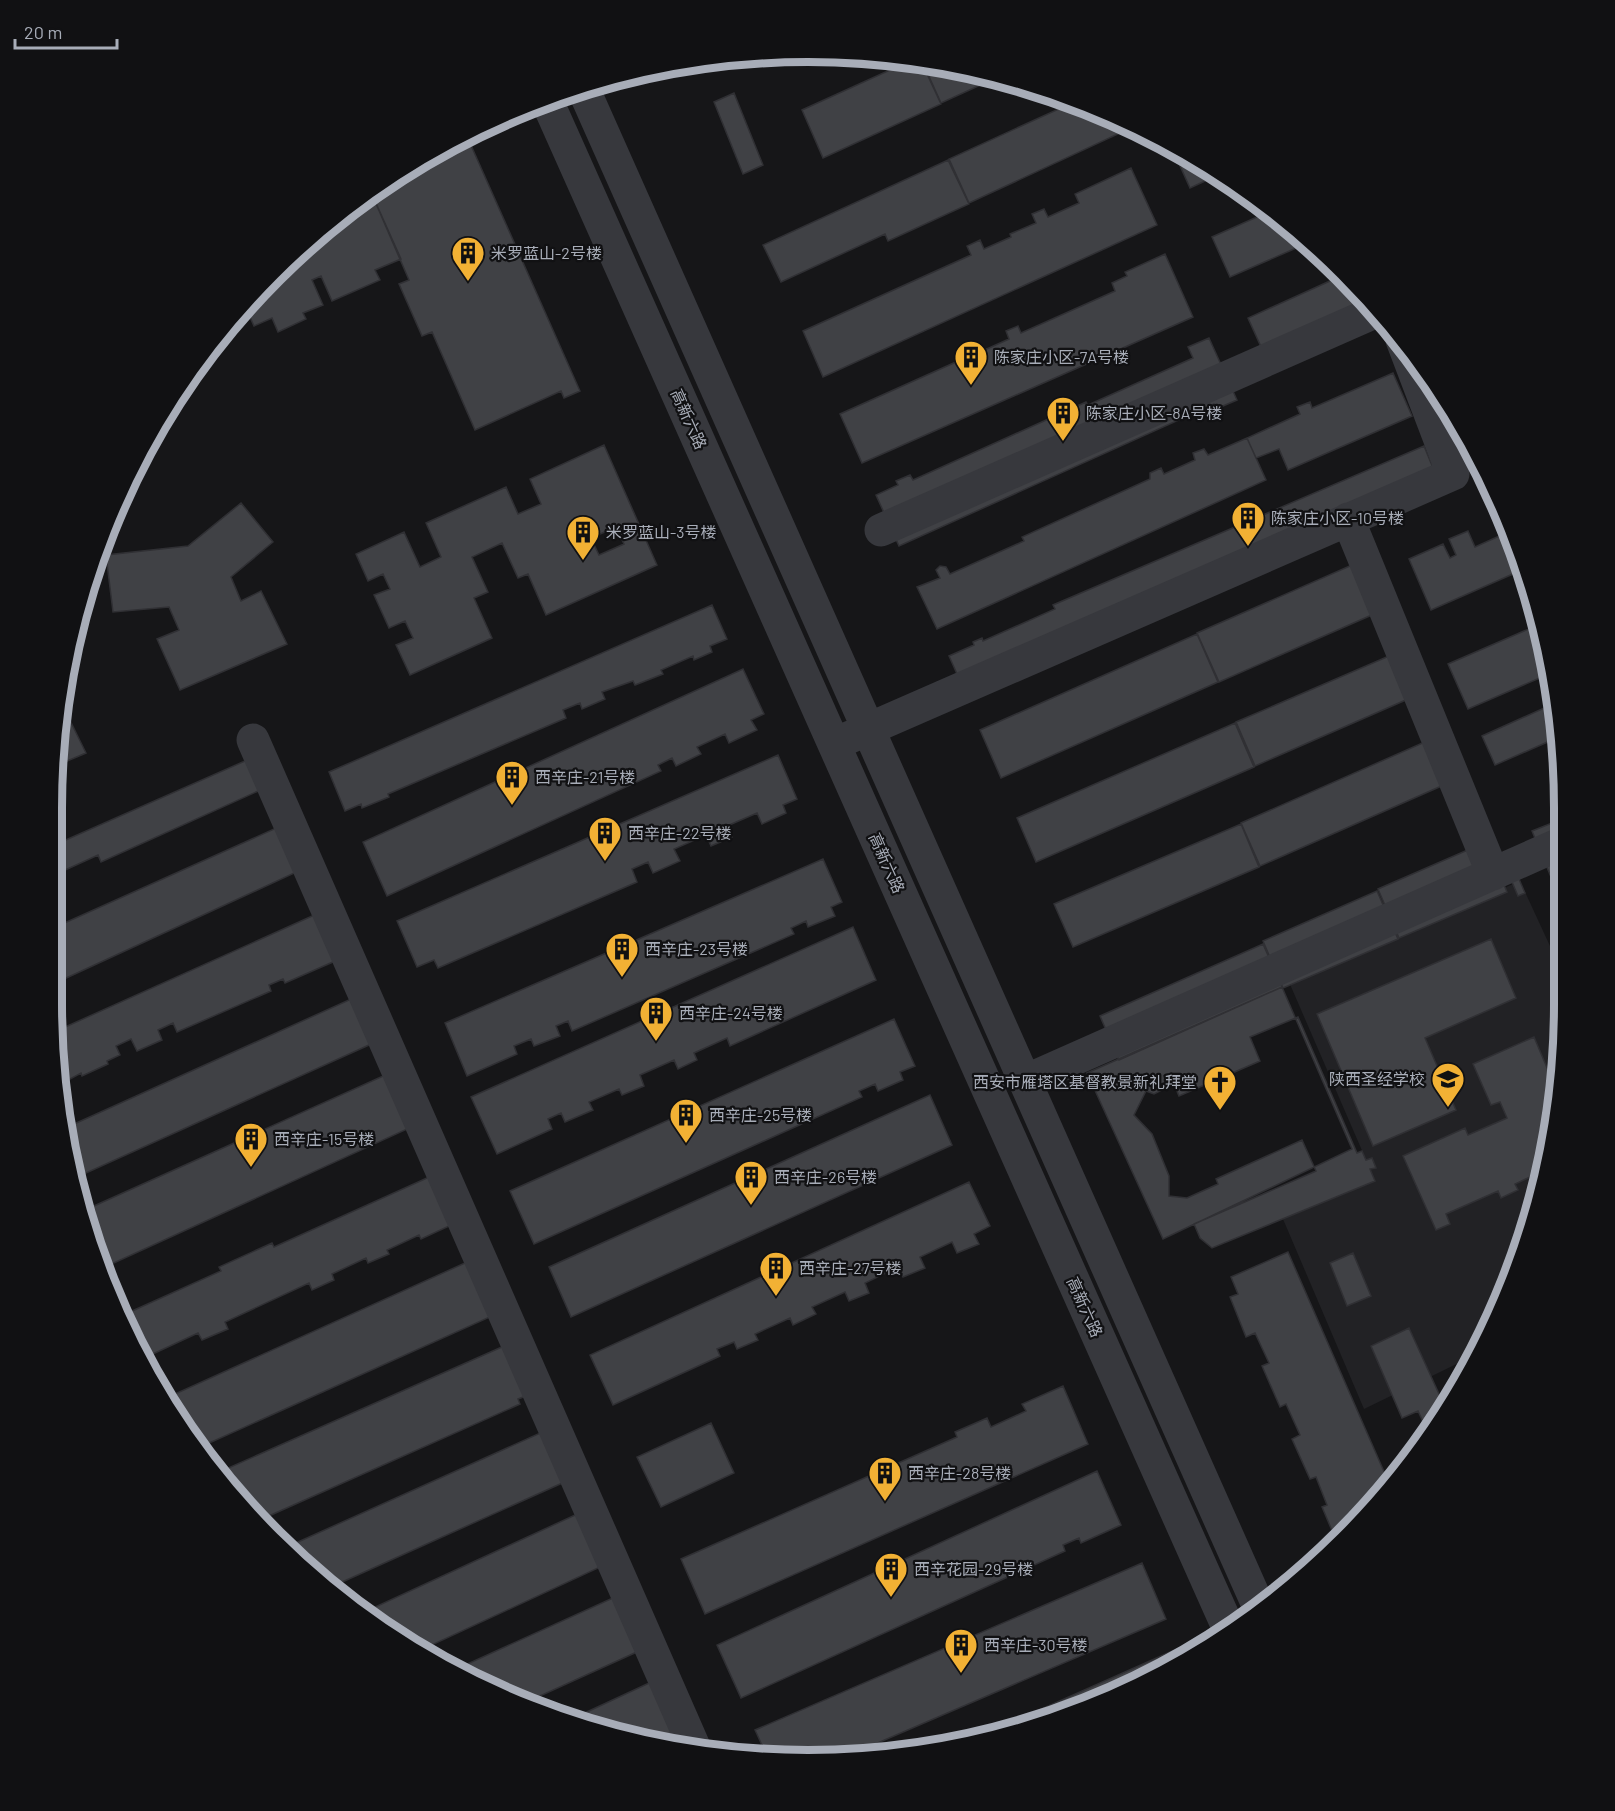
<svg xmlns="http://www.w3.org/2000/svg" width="1615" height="1811" viewBox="0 0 1615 1811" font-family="Barlow,'Noto Sans SC',sans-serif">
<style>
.built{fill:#222225}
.building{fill:#404145;stroke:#303034;stroke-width:1.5;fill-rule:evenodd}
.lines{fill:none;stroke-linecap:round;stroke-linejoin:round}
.minor{stroke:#37383d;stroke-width:33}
.labels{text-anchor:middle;stroke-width:4.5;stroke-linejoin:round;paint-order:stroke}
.poi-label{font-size:16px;fill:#a8adb8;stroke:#111113;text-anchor:start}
.street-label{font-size:16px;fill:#a8adb8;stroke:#111113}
.rim{fill:none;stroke:#a8adb8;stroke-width:8}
</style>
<rect width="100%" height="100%" fill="#161618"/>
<!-- built -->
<path class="built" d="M1520 881 1562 972V1053L1538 1200 1486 1338 1475 1355 1364 1409 1277 1205 1367 1162 1289 982Z"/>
<!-- building -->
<path class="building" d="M914 59 921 61 941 104 823 158 802 110Z
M922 61 996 78 941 103Z
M734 93 763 165 743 174 714 102Z
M1074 102 1110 118 1118 134 969 203 949 159Z
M466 134 580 391 564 398 561 391 475 430 432 332 422 336 399 284 409 280 371 192Z
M1174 147 1186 153 1218 175 1190 188 1172 148Z
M948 160 969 204 888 241 885 234 781 282 763 245Z
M1131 168 1157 225 823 377 803 331 971 255 967 246 980 240 984 249 1011 237 1010 234 1036 223 1032 214 1044 209 1048 217 1079 203 1075 194Z
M371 192 401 259 375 270 380 280 332 301 321 276 312 280 323 305 303 313 306 319 278 332 272 318 254 326 244 304 347 207Z
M1268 212 1310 242 1230 277 1212 237Z
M1165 254 1193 317 862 463 840 414 967 357 963 348 976 343 980 352 1009 339 1006 331 1018 326 1021 333 1115 291 1112 283 1127 276 1125 272Z
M1341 276 1374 311 1267 360 1248 318Z
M1209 338 1237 400 1216 409 1214 404 899 546 876 495 898 485 896 481 910 475 913 480 1086 402 1088 405 1193 358 1188 347Z
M1393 373 1412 416 1288 470 1279 449 1256 458 1247 438 1300 414 1297 407 1310 402 1312 408Z
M1247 438 1266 480 937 629 917 587 940 578 936 570 940 566 946 567 950 574 1024 541 1022 537 1150 479V473L1161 468 1164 474 1195 460 1193 453 1204 449 1208 455Z
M604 445 657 565 546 615 528 574 518 578 502 543 472 557 488 592 474 598 492 638 410 675 396 645 413 638 405 621 389 628 374 595 390 589 383 574 368 581 356 554 404 532 420 567 441 557 426 523 506 487 518 514 541 504 530 479ZM616 527 624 544 599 555 591 538Z
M1424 446 1442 490 966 694 949 656 974 645 973 642 982 638 983 641 1055 609 1053 605Z
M241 503 273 542 231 577 241 601 261 591 287 644 180 690 157 639 179 630 169 607 113 612 106 555 188 546Z
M1468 531 1475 547 1508 532 1522 570 1431 610 1409 559 1443 544 1450 558 1456 555 1449 539Z
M1352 565 1374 614 1219 682 1197 633Z
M712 605 727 639 710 646 712 652 694 660 693 656 661 670 663 674 635 685 633 681 602 692 605 699 582 709 580 703 563 710 566 718 388 794 389 797 362 808 361 804 345 811 329 772Z
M1540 624 1549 674 1468 709 1448 664Z
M1197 634 1218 682 1001 778 980 730Z
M1389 656 1408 699 1255 766 1236 722Z
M743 669 764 714 751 720 757 730 729 743 725 734 697 747 701 754 676 766 672 758 658 765 661 771 387 896 363 842Z
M60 700 86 753 53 767V758Z
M1553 704 1559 737 1495 765 1482 736Z
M1235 723 1254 767 1036 862 1017 818Z
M1427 741 1446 784 1260 866 1241 823Z
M778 755 797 799 783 805 786 813 762 824 757 813 727 826 732 837 711 846 706 835 674 849 680 861 653 873 648 862 632 869 637 882 438 968 434 960 417 967 397 921Z
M254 757 267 787 101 862 98 855 52 876V846Z
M1562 819V872L1551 877 1532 831Z
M1241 824 1259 867 1073 947 1054 904Z
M283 825 303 869 51 985V929Z
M1486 842 1507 892 1399 938 1378 889Z
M1510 858 1525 893 1518 896 1503 861Z
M823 859 842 902 831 907 835 916 808 927 806 921 791 928 794 934 572 1031 568 1021 556 1026 560 1036 534 1046 531 1039 514 1046 517 1054 467 1076 445 1023Z
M1377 891 1398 939 1283 988 1263 941Z
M321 912 342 958 285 983 283 979 269 985 271 991 177 1032 173 1023 158 1030 162 1040 137 1051 131 1039 116 1046 120 1055 107 1061 108 1064 82 1076 81 1073 59 1085 54 1032Z
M853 927 876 980 730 1046 727 1038 694 1053 697 1060 678 1069 674 1060 640 1075 644 1086 622 1095 619 1089 589 1102 593 1110 565 1122 561 1113 548 1119 552 1129 497 1154 471 1097Z
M1491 939 1516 998 1425 1038 1456 1110 1373 1146 1317 1014Z
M1263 944 1282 987 1119 1060 1100 1016Z
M1282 987 1352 1149 1163 1239 1087 1073Z
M360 995 380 1040 75 1178 66 1151 63 1129Z
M1562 997V1017L1555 1001Z
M1298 1017 1357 1153 1362 1151 1366 1160 1372 1158 1376 1168 1370 1169 1375 1181 1212 1248 1200 1238 1194 1224 1316 1171 1302 1140 1216 1179 1218 1184 1187 1198 1169 1196V1176L1152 1134 1134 1115 1146 1091 1154 1094 1174 1084 1179 1096 1260 1061 1250 1037Z
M894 1019 915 1066 900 1072 903 1080 878 1091 875 1084 859 1091 862 1097 534 1244 510 1191Z
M1534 1037 1556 1089 1543 1171 1515 1184 1518 1190 1501 1198 1498 1191 1446 1214 1450 1224 1436 1230 1403 1156 1465 1128 1468 1135 1507 1118 1500 1102 1491 1105 1473 1064Z
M392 1072 416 1125 105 1267 85 1210Z
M930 1095 952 1145 571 1317 549 1267Z
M438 1173 460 1221 421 1239 419 1235 387 1250 389 1254 368 1263 366 1258 332 1274 334 1280 312 1290 309 1283 225 1322 228 1329 202 1340 198 1333 142 1359 129 1338 121 1316 221 1271 219 1267 272 1243 274 1247Z
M969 1182 990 1226 974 1234 979 1244 957 1253 952 1242 920 1257 925 1268 903 1277 898 1267 865 1283 869 1293 849 1301 845 1292 812 1307 816 1314 793 1325 790 1318 755 1334 758 1340 737 1349 734 1342 717 1349 720 1356 613 1405 590 1355Z
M1288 1252 1389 1483 1336 1540 1322 1507 1327 1505 1316 1477 1310 1479 1292 1439 1300 1435 1286 1404 1280 1407 1262 1366 1269 1363 1255 1333 1246 1337 1230 1297 1238 1294 1231 1277Z
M1353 1253 1371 1296 1347 1306 1330 1263Z
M476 1258 501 1312 198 1448 166 1398Z
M1409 1328 1444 1405 1434 1422 1425 1426 1418 1411 1402 1418 1371 1346Z
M511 1343 534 1393 518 1399 520 1404 262 1519 217 1473Z
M1063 1386 1088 1444 705 1614 681 1559 957 1437 955 1432 987 1418 991 1427 1026 1411 1022 1404Z
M711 1423 734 1473 661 1507 637 1457Z
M547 1430 569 1480 331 1587 289 1546Z
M1097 1471 1121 1525 1081 1543 1079 1538 1063 1545 1065 1551 741 1698 717 1645Z
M586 1510 611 1562 421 1650 362 1613Z
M1142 1563 1166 1619 852 1754 808 1760 767 1756 755 1730Z
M626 1592 650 1646 529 1701 473 1682 454 1670Z
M1179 1648 1182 1655 1142 1682 1003 1734 976 1738Z
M662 1677 685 1727 651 1743 576 1717Z"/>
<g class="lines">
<!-- minor -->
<path class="minor" d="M583 88 1258 1605
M547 101 1227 1625
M1348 519 1493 874
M881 530 1375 312
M848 738 1453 474 1402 340
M253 740 695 1749
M1025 1081 1562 843"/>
</g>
<!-- icons -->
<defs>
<symbol id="building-pin" viewBox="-11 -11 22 30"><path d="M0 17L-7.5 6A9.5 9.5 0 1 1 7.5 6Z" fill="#f2b134" stroke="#111113"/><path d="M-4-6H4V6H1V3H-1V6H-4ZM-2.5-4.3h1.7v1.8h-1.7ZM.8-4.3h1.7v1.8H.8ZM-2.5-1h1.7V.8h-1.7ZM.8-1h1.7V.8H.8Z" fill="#111"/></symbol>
<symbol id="university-pin" viewBox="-11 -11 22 30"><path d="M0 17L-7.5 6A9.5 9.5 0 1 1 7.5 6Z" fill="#f2b134" stroke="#111113"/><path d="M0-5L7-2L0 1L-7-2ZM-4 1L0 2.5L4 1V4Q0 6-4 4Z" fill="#111"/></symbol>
<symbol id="church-pin" viewBox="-11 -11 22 30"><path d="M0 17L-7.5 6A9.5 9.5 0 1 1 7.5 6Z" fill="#f2b134" stroke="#111113"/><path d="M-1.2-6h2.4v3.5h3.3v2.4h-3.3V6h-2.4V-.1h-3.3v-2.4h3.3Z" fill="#111"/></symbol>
</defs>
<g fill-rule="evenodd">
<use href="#building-pin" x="449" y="234" width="38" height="52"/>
<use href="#building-pin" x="952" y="338" width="38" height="52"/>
<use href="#building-pin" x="1044" y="394" width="38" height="52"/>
<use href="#building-pin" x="1229" y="499" width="38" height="52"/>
<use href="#building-pin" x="564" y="513" width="38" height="52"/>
<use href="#building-pin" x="493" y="758" width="38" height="52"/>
<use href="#building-pin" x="586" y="814" width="38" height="52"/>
<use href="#building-pin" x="603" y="930" width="38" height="52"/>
<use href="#building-pin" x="637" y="994" width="38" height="52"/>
<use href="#university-pin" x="1429" y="1060" width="38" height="52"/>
<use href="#church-pin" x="1201" y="1063" width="38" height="52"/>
<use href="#building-pin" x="667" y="1096" width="38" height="52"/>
<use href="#building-pin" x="232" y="1120" width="38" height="52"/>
<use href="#building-pin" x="732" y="1158" width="38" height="52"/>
<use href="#building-pin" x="757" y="1249" width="38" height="52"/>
<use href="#building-pin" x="866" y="1454" width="38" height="52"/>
<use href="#building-pin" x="872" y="1550" width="38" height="52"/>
<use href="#building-pin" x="942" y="1626" width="38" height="52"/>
</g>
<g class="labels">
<!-- poi labels -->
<g class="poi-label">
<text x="491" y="259">米罗蓝山-2号楼</text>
<text x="994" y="363">陈家庄小区-7A号楼</text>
<text x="1086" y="419">陈家庄小区-8A号楼</text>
<text x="1271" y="524">陈家庄小区-10号楼</text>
<text x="606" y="538">米罗蓝山-3号楼</text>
<text x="535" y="783">西辛庄-21号楼</text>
<text x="628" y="839">西辛庄-22号楼</text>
<text x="645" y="955">西辛庄-23号楼</text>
<text x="679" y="1019">西辛庄-24号楼</text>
<text x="1425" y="1085" text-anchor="end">陕西圣经学校</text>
<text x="1197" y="1088" text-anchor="end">西安市雁塔区基督教景新礼拜堂</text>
<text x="709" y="1121">西辛庄-25号楼</text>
<text x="274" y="1145">西辛庄-15号楼</text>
<text x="774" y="1183">西辛庄-26号楼</text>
<text x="799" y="1274">西辛庄-27号楼</text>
<text x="908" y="1479">西辛庄-28号楼</text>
<text x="914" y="1575">西辛花园-29号楼</text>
<text x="984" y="1651">西辛庄-30号楼</text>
</g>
<!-- street labels -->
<g class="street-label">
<text transform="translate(689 419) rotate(66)" y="6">高新六路</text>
<text transform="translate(887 863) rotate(66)" y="6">高新六路</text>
<text transform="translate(1085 1307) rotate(66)" y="6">高新六路</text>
</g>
</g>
<!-- crop -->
<path d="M0 0H1615V1811H0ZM808 62H808A746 746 0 0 1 1554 808V1004A746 746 0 0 1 808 1750H808A746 746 0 0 1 62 1004V808A746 746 0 0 1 808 62Z" fill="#111113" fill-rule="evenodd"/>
<path class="rim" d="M808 62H808A746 746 0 0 1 1554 808V1004A746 746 0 0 1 808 1750H808A746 746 0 0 1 62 1004V808A746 746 0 0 1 808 62Z"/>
<!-- scale -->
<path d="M15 39v9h102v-9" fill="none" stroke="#a8adb8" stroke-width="3"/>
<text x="24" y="39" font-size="18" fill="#a8adb8" stroke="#111113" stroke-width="4.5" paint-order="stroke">20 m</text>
</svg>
